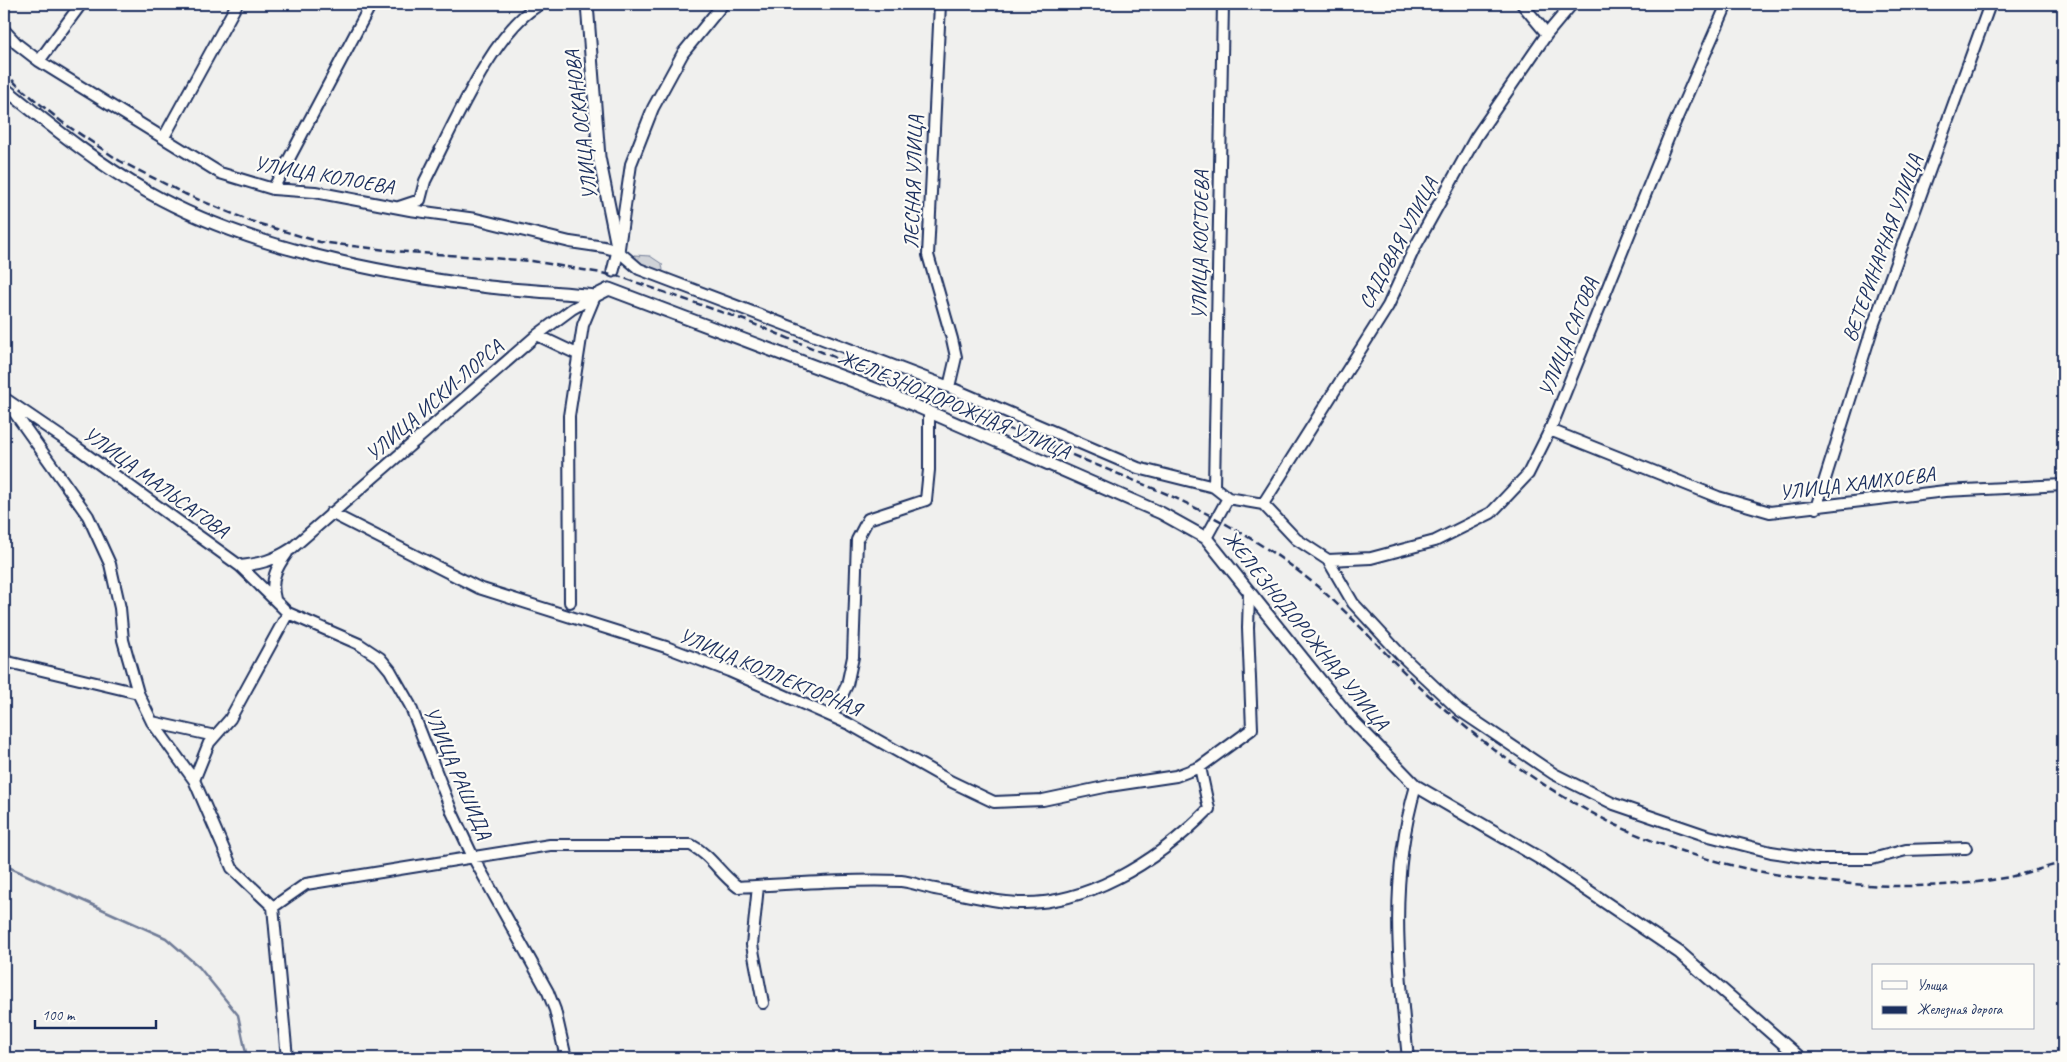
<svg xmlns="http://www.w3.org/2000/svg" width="2067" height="1062" viewBox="0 0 2067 1062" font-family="Caveat,sans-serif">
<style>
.grass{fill:url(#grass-tufts);stroke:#76819b}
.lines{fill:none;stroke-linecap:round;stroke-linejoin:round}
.stream{stroke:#6f7b97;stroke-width:2.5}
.minor-casing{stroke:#1b2f5e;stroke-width:14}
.tertiary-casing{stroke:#1b2f5e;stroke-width:15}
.minor{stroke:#fdfcf7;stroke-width:10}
.tertiary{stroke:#fdfcf7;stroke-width:11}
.rail{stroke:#1b2f5e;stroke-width:2.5;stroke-dasharray:8 4;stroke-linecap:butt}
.labels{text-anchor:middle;stroke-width:4.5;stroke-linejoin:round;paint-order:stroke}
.street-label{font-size:21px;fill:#1b2f5e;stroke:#fdfcf7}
</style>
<defs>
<pattern id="grass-tufts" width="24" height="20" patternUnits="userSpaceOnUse" patternTransform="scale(1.25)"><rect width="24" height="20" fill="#d0d3d8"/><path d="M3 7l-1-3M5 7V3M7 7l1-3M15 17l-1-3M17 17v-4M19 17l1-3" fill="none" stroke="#b2b5bc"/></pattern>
</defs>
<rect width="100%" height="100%" fill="#f0f0ee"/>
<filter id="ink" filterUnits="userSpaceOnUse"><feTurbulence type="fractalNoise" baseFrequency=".02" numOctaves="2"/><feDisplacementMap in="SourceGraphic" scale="10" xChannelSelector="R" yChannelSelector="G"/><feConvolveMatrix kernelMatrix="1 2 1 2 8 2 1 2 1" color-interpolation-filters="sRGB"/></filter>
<g filter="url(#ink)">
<!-- grass -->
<path class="grass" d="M634 255 650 256 662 264 663 270 661 273 642 265 634 259Z"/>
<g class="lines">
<!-- stream -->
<path class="stream" d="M4 865 166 938 199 967 238 1015 247 1058"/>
<defs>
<path id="minor" d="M940 4 928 255 952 339 956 357 949 387
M1522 4 1547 34
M4 30 17 44 39 61 220 173 273 189 315 192 410 210 476 219 570 242 604 247 618 251 639 269 949 387 1138 468 1214 487 1228 498 1263 504 1296 539 1328 560 1353 603 1402 656 1459 710 1554 774 1614 804 1705 835 1771 852 1817 859H1872L1906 850 1966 848
M39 61 81 4
M164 137 237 4
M273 189 371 4
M399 207 420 200 425 181C450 133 494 27 541 4
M619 248 631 164 653 108 683 53 723 4
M537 335 577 354
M4 398 76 447 240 566C260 564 274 560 291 549L537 335 572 309 595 296
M9 405 88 516 110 564 120 608 123 640 138 693 152 722 194 780 232 868 273 907 287 1058
M1550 430 1718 497 1770 512 1945 491 2063 485
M1214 487 1223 4
M1263 504 1388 306 1414 249 1476 137 1547 34 1572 4
M1816 508 1873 326 1990 4
M331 513 479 588 666 647 729 671 849 724 950 781 994 802 1043 800 1109 786 1176 776 1200 767 1252 729 1248 628 1249 593
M1206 538 1228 498
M1328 560 1371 558 1435 541 1491 513 1528 474 1550 430 1669 136 1727 4
M240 566 288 613 359 644 380 658 390 670 410 705 452 812 473 857 548 992 555 1010 566 1058
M275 599C270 580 276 568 287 553
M570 602 569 416 583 325 595 296
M4 661 138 693
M832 716 847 685 853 657 857 540 868 519 926 500 929 470V412
M152 722 215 736
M194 780 209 743 230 719 288 613
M758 886 752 945 763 1003
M273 907 306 884 550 845H691C712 856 719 873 738 887 792 884 847 879 901 881 912 882 924 887 935 889 958 893 982 899 1006 902 1081 911 1158 861 1209 809L1200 767
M1408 1058C1398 966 1389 876 1416 786"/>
<path id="tertiary" d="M587 4 599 157 618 251 613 271
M4 88C50 125 96 163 148 192 245 247 379 274 489 287 524 291 560 292 595 296L609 289
M609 289 893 396 1161 513 1206 538 1352 720 1416 786 1541 859 1680 953 1800 1058"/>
</defs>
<!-- minor casing -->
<use href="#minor" class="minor-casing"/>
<!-- tertiary casing -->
<use href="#tertiary" class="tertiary-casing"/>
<!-- minor -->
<use href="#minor" class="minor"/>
<!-- tertiary -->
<use href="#tertiary" class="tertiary"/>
<!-- rail -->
<path class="rail" d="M4 71 18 86 62 122 120 161 185 194 250 221 320 242 394 251 532 261 618 276 744 320 1167 494C1216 517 1265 544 1307 578 1353 614 1389 661 1433 699 1488 748 1550 794 1618 826 1727 878 1890 900 2009 877 2027 873 2045 867 2063 863"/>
</g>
</g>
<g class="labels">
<!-- street labels -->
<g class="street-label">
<text transform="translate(581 125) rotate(-97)" y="7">УЛИЦА ОСКАНОВА</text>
<text transform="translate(324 175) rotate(10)" y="7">УЛИЦА КОЛОЕВА</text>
<text transform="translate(913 182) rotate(-88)" y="7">ЛЕСНАЯ УЛИЦА</text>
<text transform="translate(1398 243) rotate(-62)" y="7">САДОВАЯ УЛИЦА</text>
<text transform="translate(1200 245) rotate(-89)" y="7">УЛИЦА КОСТОЕВА</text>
<text transform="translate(1882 248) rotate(-70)" y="7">ВЕТЕРИНАРНАЯ УЛИЦА</text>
<text transform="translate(1568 337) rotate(-68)" y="7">УЛИЦА САГОВА</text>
<text transform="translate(434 400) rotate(-41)" y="7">УЛИЦА ИСКИ-ЛОРСА</text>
<text transform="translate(954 404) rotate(23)" y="7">ЖЕЛЕЗНОДОРОЖНАЯ УЛИЦА</text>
<text transform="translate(156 482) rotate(36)" y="7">УЛИЦА МАЛЬСАГОВА</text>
<text transform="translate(1857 483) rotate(-7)" y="7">УЛИЦА ХАМХОЕВА</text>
<text transform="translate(1306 630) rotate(51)" y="7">ЖЕЛЕЗНОДОРОЖНАЯ УЛИЦА</text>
<text transform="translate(770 672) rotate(23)" y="7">УЛИЦА КОЛЛЕКТОРНАЯ</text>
<text transform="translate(458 773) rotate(67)" y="7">УЛИЦА РАШИДА</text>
</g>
</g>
<!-- margin -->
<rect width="2067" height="1062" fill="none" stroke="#fdfcf7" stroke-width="20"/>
<rect x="10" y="10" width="2047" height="1042" fill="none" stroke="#1b2f5e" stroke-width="2" filter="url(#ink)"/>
<!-- legend -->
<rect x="1872" y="964" width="162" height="65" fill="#fdfcf7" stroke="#a3aaba"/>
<rect x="1882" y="981" width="25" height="8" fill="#fdfcf7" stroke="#a3aaba"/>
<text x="1917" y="990" font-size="15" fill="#1b2f5e">Улица</text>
<rect x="1882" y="1006" width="25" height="8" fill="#1b2f5e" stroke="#a3aaba"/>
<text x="1917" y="1014" font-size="15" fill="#1b2f5e">Железная дорога</text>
<!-- scale -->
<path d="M35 1020v8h121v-8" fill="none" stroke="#1b2f5e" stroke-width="2.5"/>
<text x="42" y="1020" font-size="15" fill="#1b2f5e" stroke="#fdfcf7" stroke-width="4" paint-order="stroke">100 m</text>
</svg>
